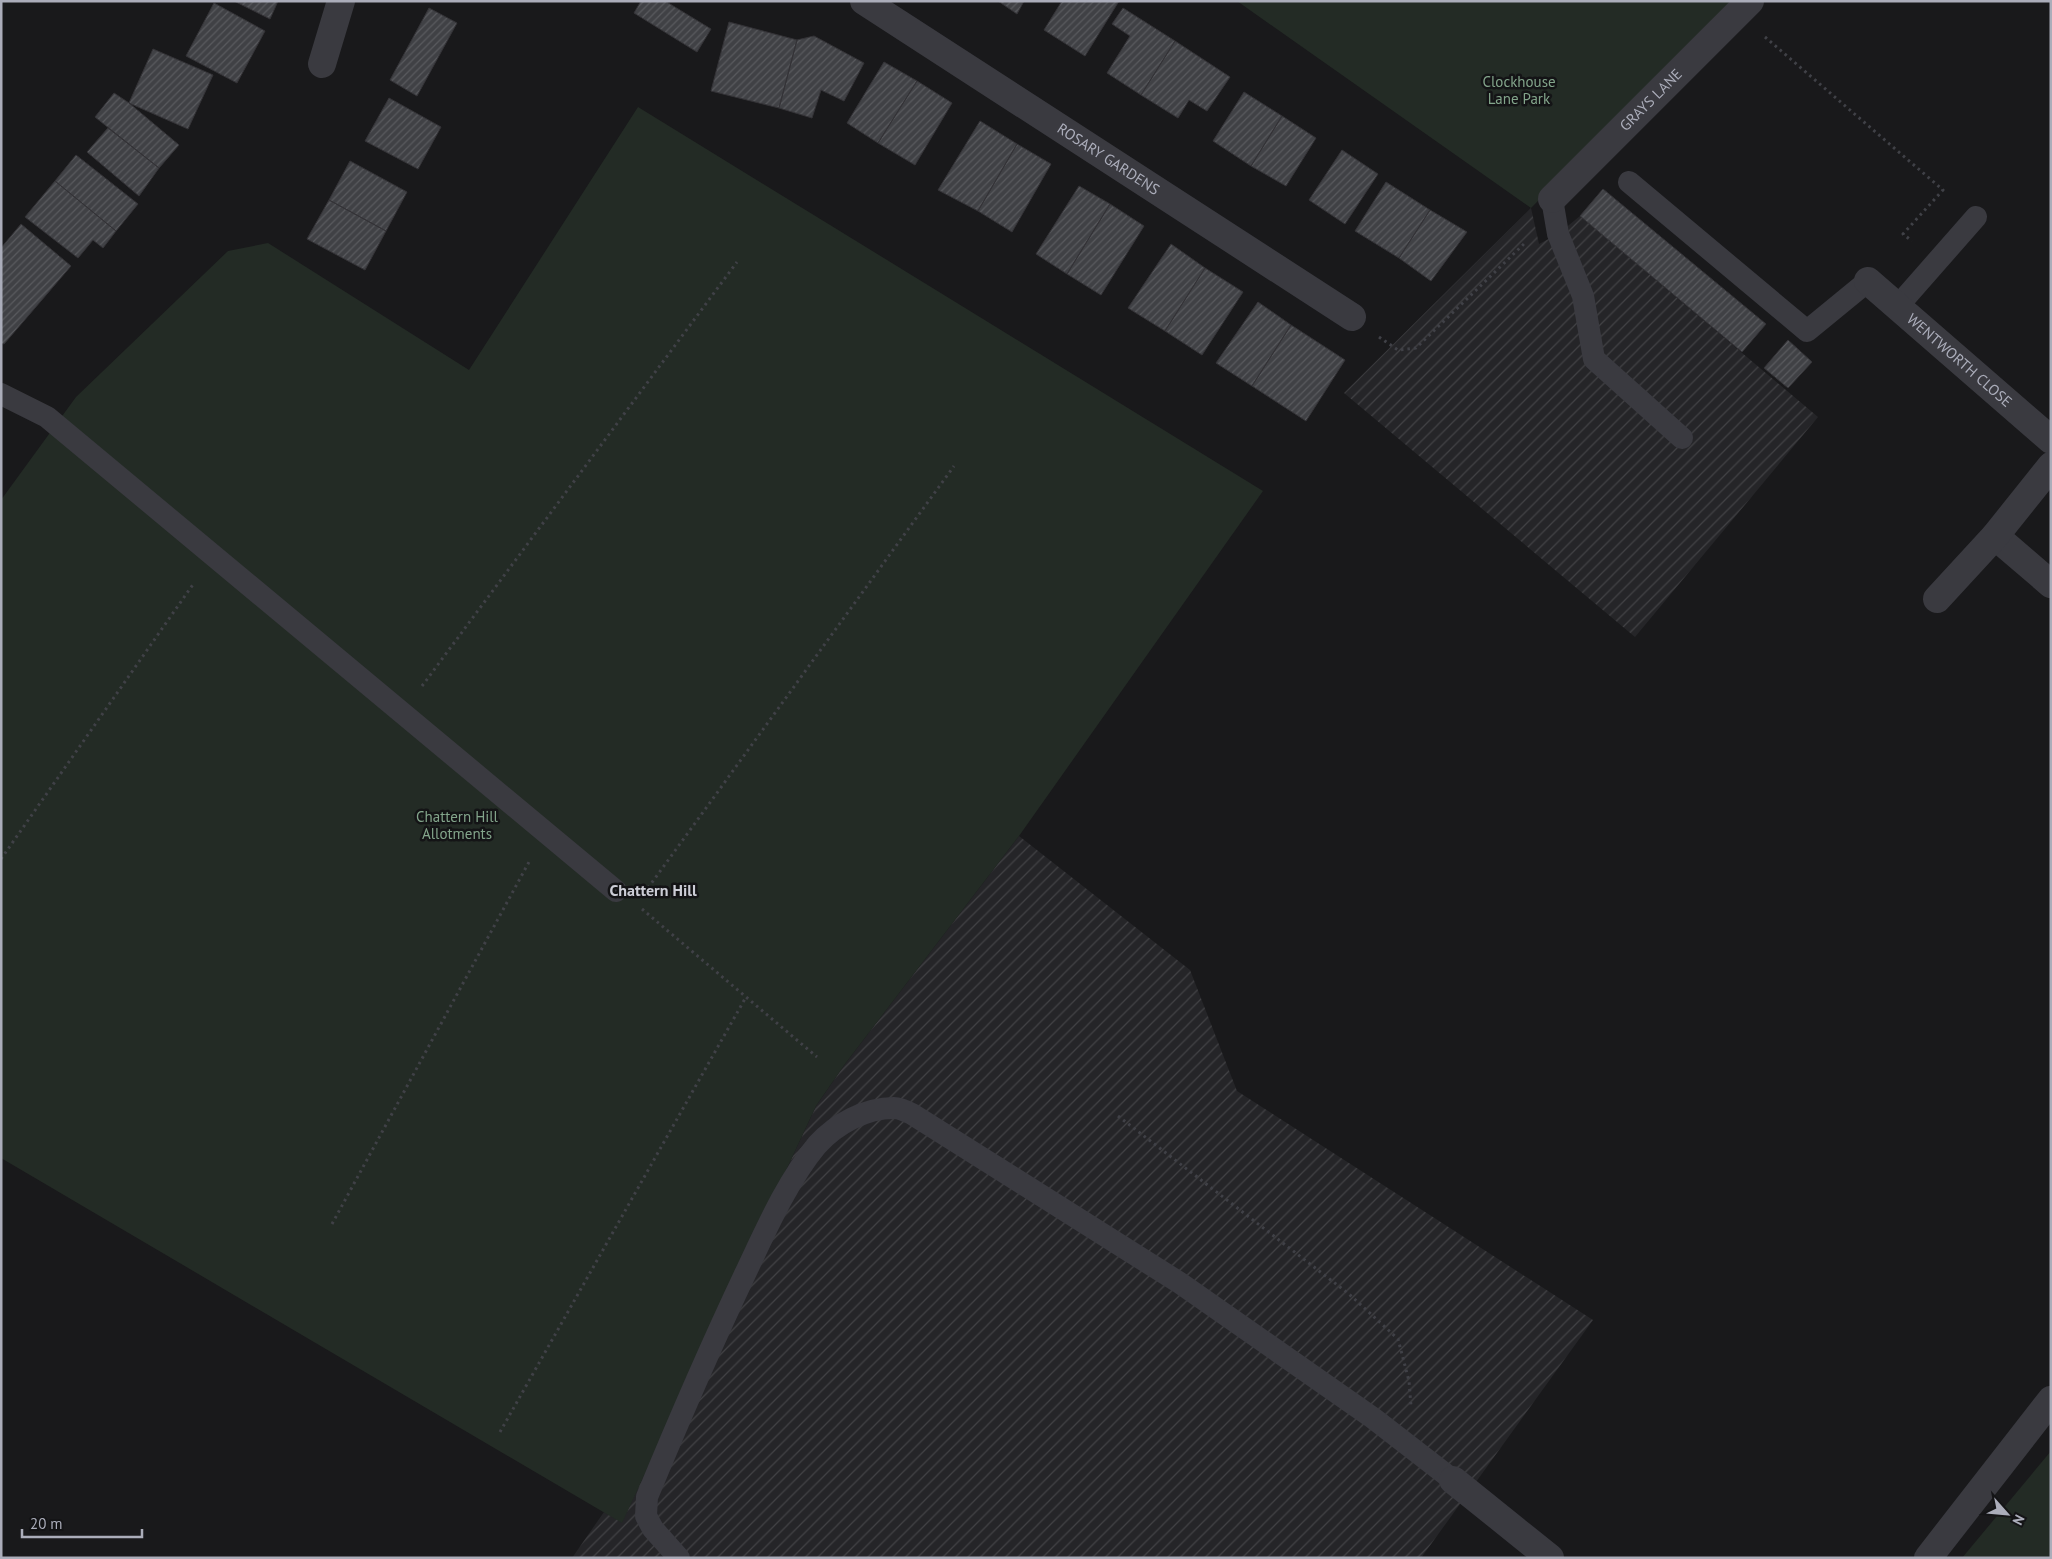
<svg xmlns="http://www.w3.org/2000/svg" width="2052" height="1559" viewBox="0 0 2052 1559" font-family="'PT Sans',sans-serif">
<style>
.industrial{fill:url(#industrial-furrows)}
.green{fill:#232b25}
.building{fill:url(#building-hatch);stroke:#343337}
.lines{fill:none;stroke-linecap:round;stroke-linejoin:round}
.path{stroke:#404147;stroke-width:3;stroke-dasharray:2.5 4;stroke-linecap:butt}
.lane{stroke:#3a3a40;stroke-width:22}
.street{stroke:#3a3a40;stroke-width:28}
.labels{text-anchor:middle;stroke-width:5;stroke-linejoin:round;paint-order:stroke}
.park-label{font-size:15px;fill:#83a58b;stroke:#141416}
.street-label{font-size:15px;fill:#abadba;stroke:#141416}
.neighbourhood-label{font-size:16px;font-weight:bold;fill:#cccdd6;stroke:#141416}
</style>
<defs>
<pattern id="industrial-furrows" width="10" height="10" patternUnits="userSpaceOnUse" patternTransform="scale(1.25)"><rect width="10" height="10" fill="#252528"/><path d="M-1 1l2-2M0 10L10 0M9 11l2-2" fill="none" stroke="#424245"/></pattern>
<pattern id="building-hatch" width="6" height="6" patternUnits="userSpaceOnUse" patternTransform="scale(1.25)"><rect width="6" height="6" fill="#404145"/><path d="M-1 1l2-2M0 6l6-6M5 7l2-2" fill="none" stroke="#595a5e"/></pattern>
</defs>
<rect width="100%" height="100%" fill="#19191b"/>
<!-- industrial -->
<path class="industrial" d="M1531 208 1539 244 1558 234 1580 216 1818 417 1635 637 1344 393Z
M1019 836 1190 970 1237 1091 1593 1320 1421 1558H572L604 1512 622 1522 816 1106 845 1064Z"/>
<!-- green -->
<path class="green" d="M1237 1H1736L1531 208Z
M638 107 1263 491 1019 836 845 1064 816 1106 622 1523 1 1158V500L76 397 228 251 268 243 469 370Z
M2051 1451V1558H1962Z"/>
<!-- building -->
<path class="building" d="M234 1H278L270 19Z
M641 1H665L711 29 697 52 634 13Z
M998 1H1024L1017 14Z
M1062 1H1119L1085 56 1044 30Z
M214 3 265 31 237 83 186 56Z
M429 8 457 23 417 96 390 80Z
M1123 8 1175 41 1141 95 1107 73 1130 36 1112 24Z
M729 22 797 40 779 108 711 91Z
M814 36 864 63 844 101 821 90 812 118 779 108 797 40Z
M1175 41 1230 77 1207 111 1189 100 1178 118 1141 95Z
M153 49 213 75 188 129 129 103Z
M884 62 917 81 878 143 847 123Z
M917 81 952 103 915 165 878 143Z
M1244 92 1282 116 1251 166 1213 141Z
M114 93 129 103 179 145 159 168 95 117Z
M389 98 441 127 418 169 365 141Z
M1282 116 1316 138 1286 186 1251 166Z
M980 121 1017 144 978 211 938 190Z
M108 128 159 168 139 196 87 152Z
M1017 144 1051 164 1012 232 978 211Z
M1342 150 1378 174 1345 224 1309 200Z
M76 155 138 204 116 231 55 181Z
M350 161 407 192 386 231 329 200Z
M55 181 116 231 103 248 93 240 78 258 25 217Z
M1386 182 1430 210 1399 258 1355 231Z
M1079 186 1110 204 1067 274 1036 254Z
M1603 189 1766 324 1742 352 1580 216Z
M329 200 386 231 365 270 307 239Z
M1110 204 1144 226 1101 295 1067 274Z
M1430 210 1467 232 1431 281 1399 258Z
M21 224 71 266 4 344 1 343V248Z
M1171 244 1205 268 1165 331 1128 308Z
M1205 268 1243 292 1202 355 1165 331Z
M1258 302 1291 325 1252 386 1216 363Z
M1291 325 1345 360 1306 421 1252 386Z
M1788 340 1812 362 1788 388 1764 368Z"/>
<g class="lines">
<!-- path -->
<path class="path" d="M1765 37 1943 190 1903 234 1912 241
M1379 337 1398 350 1416 348 1526 242
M422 686 737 262
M1 859 194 583
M648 888 954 466
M642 909 817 1057
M1118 1116 1349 1294 1398 1339 1409 1381 1411 1406
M332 1224 529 862
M500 1432 746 997"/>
<!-- lane -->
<path class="lane" d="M1629 182 1807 331 1868 281
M1552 199 1558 234 1583 296 1594 359 1682 438
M1897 307 1976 217
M1 394 47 417 616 891
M679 1558 653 1529 646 1516 647 1497C678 1422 710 1348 745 1274 765 1232 787 1181 817 1145 836 1124 865 1108 894 1108 900 1108 906 1111 912 1114L1180 1283 1373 1418 1453 1480"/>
<!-- street -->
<g class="street">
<path id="s1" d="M864 1 1352 317"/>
<path d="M322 64 341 1"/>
<path id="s2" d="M1552 199 1750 1"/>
<path id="s3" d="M1868 281 2051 440"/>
<path d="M1995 536 2051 584"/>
<path d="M1937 599 1995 536 2051 466"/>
<path d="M1453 1480 1550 1558"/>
<path d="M1928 1558 2051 1400"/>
</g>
</g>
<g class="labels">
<!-- park labels -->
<g class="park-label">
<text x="1519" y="87">Clockhouse<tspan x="1519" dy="17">Lane Park</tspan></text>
<text x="457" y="822">Chattern Hill<tspan x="457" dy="17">Allotments</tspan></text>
</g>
<!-- street labels -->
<g class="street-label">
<text dy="5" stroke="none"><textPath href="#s2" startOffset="140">GRAYS LANE</textPath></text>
<text dy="5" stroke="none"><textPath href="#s1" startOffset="291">ROSARY GARDENS</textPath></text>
<text dy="5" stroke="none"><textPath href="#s3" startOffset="121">WENTWORTH CLOSE</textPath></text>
</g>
<!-- neighbourhood labels -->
<g class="neighbourhood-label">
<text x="653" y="896">Chattern Hill</text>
</g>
</g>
<!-- border -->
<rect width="2052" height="1559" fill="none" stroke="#abadba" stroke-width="5"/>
<!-- north arrow -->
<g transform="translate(2007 1514) rotate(117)" stroke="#141416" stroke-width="4" paint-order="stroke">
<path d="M0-4L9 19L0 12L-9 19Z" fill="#abadba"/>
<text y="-8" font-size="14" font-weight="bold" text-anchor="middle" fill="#abadba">N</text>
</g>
<!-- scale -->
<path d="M22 1529v8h120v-8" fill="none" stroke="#abadba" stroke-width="2.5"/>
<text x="30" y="1529" font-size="15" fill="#abadba" stroke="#141416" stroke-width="4" paint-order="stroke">20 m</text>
</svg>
